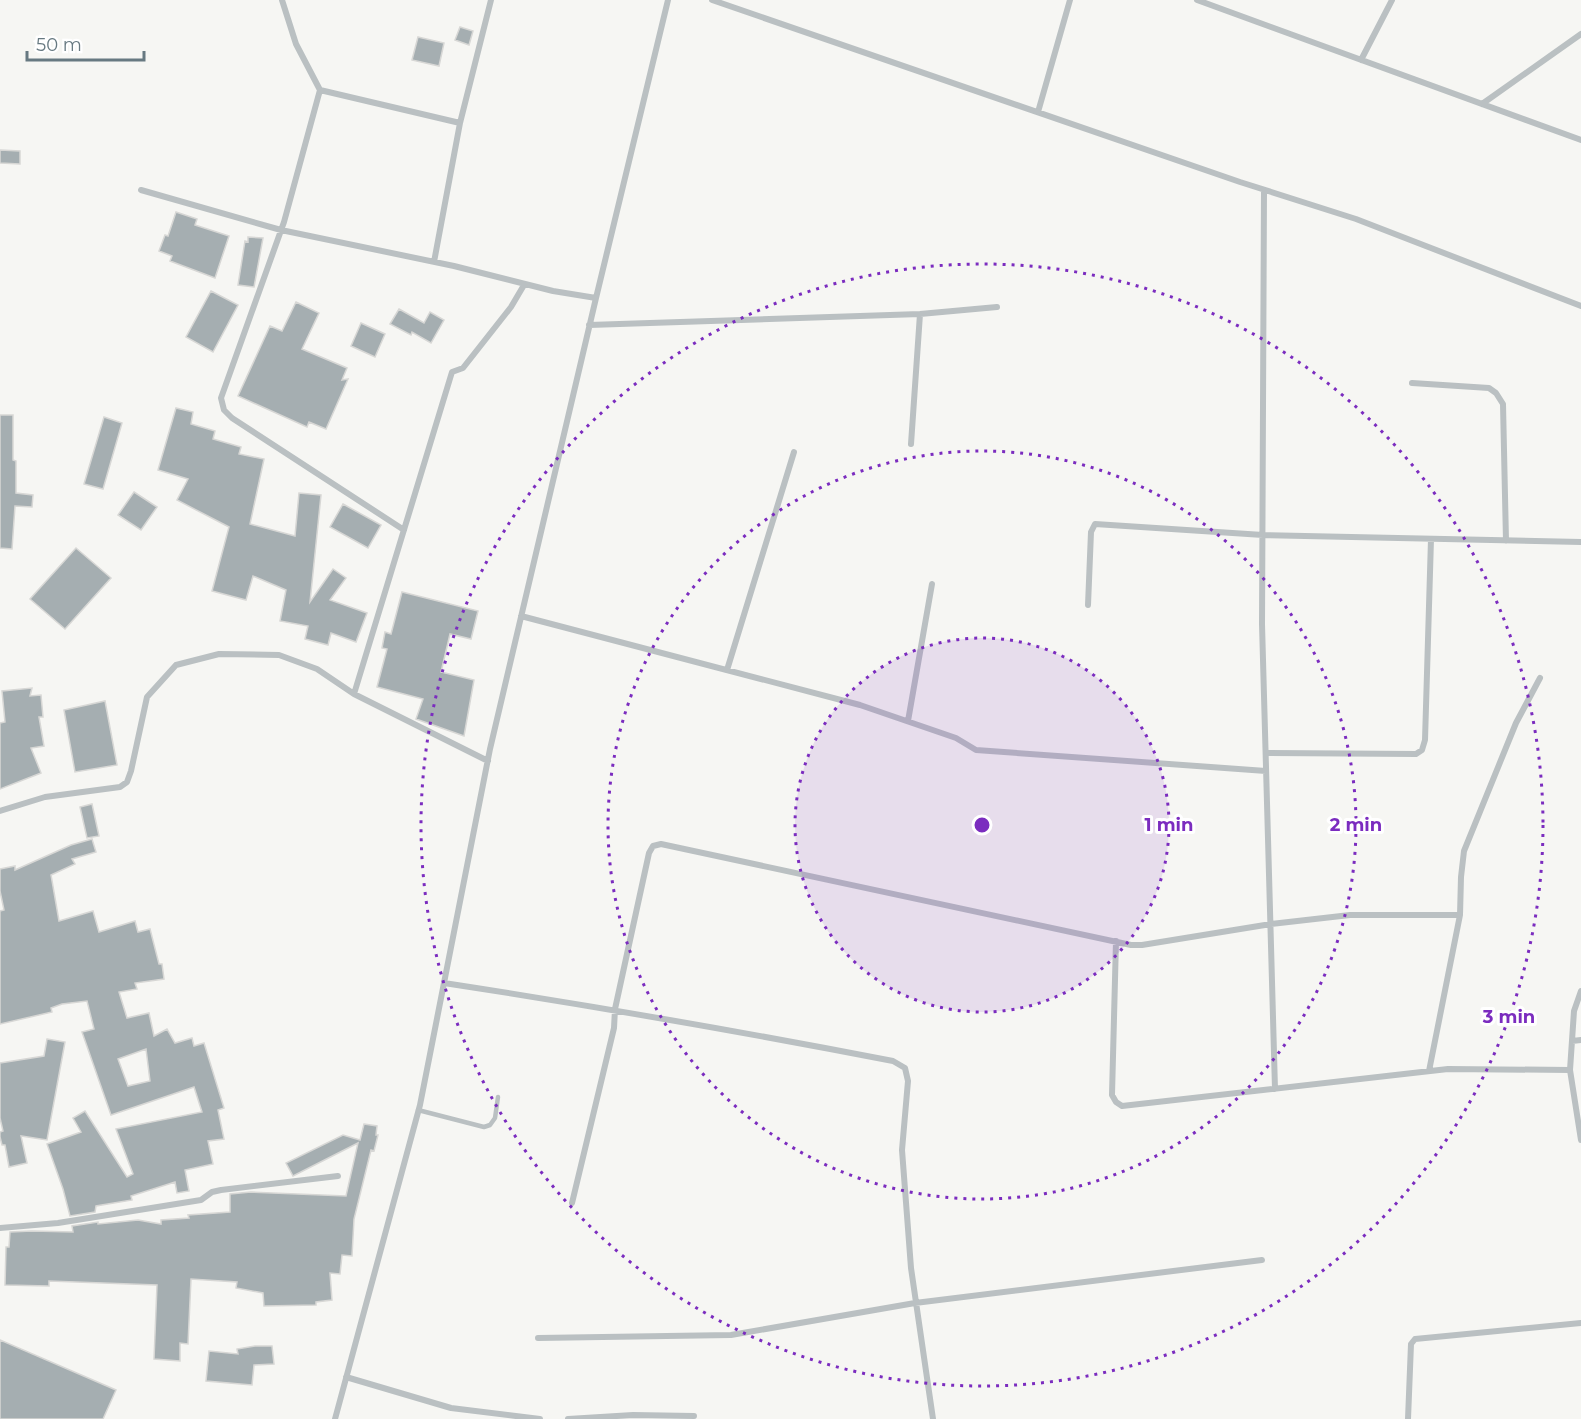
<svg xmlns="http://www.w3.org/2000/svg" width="1581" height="1419" viewBox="0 0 1581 1419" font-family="Montserrat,sans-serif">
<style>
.building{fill:#a5aeb1;stroke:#d7d7d5;stroke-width:1.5;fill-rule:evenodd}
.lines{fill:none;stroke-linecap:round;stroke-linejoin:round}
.lane{stroke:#bac0c2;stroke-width:4.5}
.street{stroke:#bac0c2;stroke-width:6}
.ring{fill:none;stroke:#7b2cbf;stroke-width:3;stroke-dasharray:3 6}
.centre{fill:#7b2cbf;stroke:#fff;stroke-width:3}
.ring-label{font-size:18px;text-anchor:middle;font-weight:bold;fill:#7b2cbf;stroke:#fff;stroke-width:6;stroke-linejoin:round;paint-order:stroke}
</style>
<rect width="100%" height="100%" fill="#f6f6f3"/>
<!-- building -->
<path class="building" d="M460 27 473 31 469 45 455 40Z
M418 37 444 43 439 66 412 60Z
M0 150 20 151V164L0 163Z
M176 212 197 219 195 225 229 236 215 278 170 261 172 256 159 251 165 235 168 236Z
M248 237 263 238 254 287 238 285 245 241 248 242Z
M211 291 238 305 213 352 186 337Z
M296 302 319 313 302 349 347 368 342 380 348 379 326 429 309 422 307 427 238 396 270 326 282 331Z
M399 309 424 323 430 312 444 320 431 343 412 332 411 335 390 324Z
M361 323 385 334 375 357 351 346Z
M176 408 193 412 191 424 215 431 213 439 241 447 239 454 264 459 250 524 295 536 299 493 321 495 310 602 333 569 346 578 330 600 367 613 356 642 331 633 328 645 305 639 308 626 280 621 286 590 253 576 246 600 212 591 229 527 177 500 188 479 158 470Z
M0 415H13V460L16 461V493L33 495 32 507 15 506 12 549 0 548Z
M104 417 122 423 103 489 84 484Z
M134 492 157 507 141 530 118 515Z
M343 504 381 525 368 548 330 527Z
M76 548 111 578 65 629 30 599Z
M402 592 478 611 471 639 450 634 441 672 474 680 464 736 416 719 423 699 377 687 387 649 382 648 385 632 391 634Z
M32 688 30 696 41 695 43 717H39L44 746 31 748 41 773 0 789V723L5 722 2 691Z
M105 701 117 765 75 772 64 710Z
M92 804 99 836 87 838 80 807Z
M92 839 96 852 72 859 75 864 51 875 59 921 93 911 99 932 135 921 138 932 150 929 159 964H162L164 979 135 983 137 989 119 992 127 1018 149 1013 154 1036 167 1029 175 1043 192 1038 194 1046 204 1043 224 1108 218 1110 224 1139 208 1141 213 1164 185 1170 189 1191 177 1193 175 1182 131 1196 132 1200 96 1206 95 1212 70 1216 63 1189 47 1144 81 1132 73 1118 85 1111 127 1177 133 1174 116 1129 202 1112 194 1087 111 1115 82 1032 94 1029 87 1001 62 1004 51 1008 52 1012 0 1024V911L4 910 0 891V869L15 866V870L71 845ZM146 1049 150 1081 128 1086 118 1059Z
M47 1039 65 1042 47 1140 21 1136 27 1163 9 1167 5 1145H2L0 1137V1132L3 1131 0 1118V1063L44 1056Z
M364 1124 377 1126 376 1135H378L374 1151 371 1150 354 1219 352 1256 342 1255 340 1274 330 1273 332 1300 316 1302V1305L264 1306 263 1293 236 1288 237 1282 191 1279 188 1344 180 1343V1361L154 1359 157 1285 49 1281V1286L5 1285 6 1247H9L10 1232 32 1231 73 1232 72 1226 98 1222V1224L138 1220 161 1224V1220L189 1218 188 1215 230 1212V1194L251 1192 346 1196 358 1143 293 1176 286 1163 343 1135 360 1140Z
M0 1340 116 1390 103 1419H0Z
M255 1346H272L274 1364 254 1365 252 1385 206 1381 209 1351 238 1354 237 1349Z"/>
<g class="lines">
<!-- lane -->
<path class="lane" d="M418 1110 484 1127 490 1125 495 1118 498 1097"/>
<!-- street -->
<path class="street" d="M282 0 296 44 320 90 460 123
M712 0 1240 182 1356 219 1581 306
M1197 0 1581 140
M1361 60 1392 0
M320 90 284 222 221 398 224 410 232 418 404 530
M1482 104 1581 34
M1038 112 1070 0
M141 190 281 230 454 266 553 291 596 298
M1264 190 1262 624 1275 1089
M434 262 460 123 491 0
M589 325 920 314 997 307
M1412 383 1489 388 1496 393 1503 404 1506 541
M911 444 920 314
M1088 605 1091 532 1095 524 1263 535 1581 542
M521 616 860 705 956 738 976 750 1266 771
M727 670 794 452
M354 694 452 372 463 368 511 307 524 285
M908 721 932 584
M1266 753 1416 754 1422 750 1425 740 1431 539
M0 811 45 797 120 787 127 782 131 771 147 697 176 665 219 654 279 655 317 669 354 694 488 761
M1116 941 1112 1095 1116 1102 1122 1106 1448 1069 1570 1070
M444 983C594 1006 743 1032 893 1061L905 1068 908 1081 902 1150 911 1268 933 1419
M1581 991 1574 1011 1570 1070 1581 1140
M1572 1041 1581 1040
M1429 1071 1460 915 1461 877 1464 851 1516 723 1540 678
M572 1203 614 1028 615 1009 649 853 653 846 661 844 1131 945H1142L1271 924 1350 915H1460
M0 1228 58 1223 201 1200 212 1192 221 1190 338 1176
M538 1338 731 1335 915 1303 1262 1260
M346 1377 451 1408 540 1419
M335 1419 420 1105 490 749 596 298 668 0
M568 1419 633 1415 694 1416
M1408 1419 1411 1344 1415 1339 1581 1323"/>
</g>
<!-- distance rings -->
<circle cx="982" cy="825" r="187" fill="#7b2cbf" fill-opacity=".12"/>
<g class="ring">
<circle cx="982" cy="825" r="187"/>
<circle cx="982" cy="825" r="374"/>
<circle cx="982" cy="825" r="561"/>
</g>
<circle cx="982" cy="825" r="9" class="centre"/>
<g class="ring-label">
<text x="1169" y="831">1 min</text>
<text x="1356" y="831">2 min</text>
<text x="1509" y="1023">3 min</text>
</g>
<!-- scale -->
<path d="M27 51v9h117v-9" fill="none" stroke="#677981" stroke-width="3"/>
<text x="36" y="51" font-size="18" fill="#677981" stroke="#ffffff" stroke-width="4.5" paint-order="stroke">50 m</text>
</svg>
